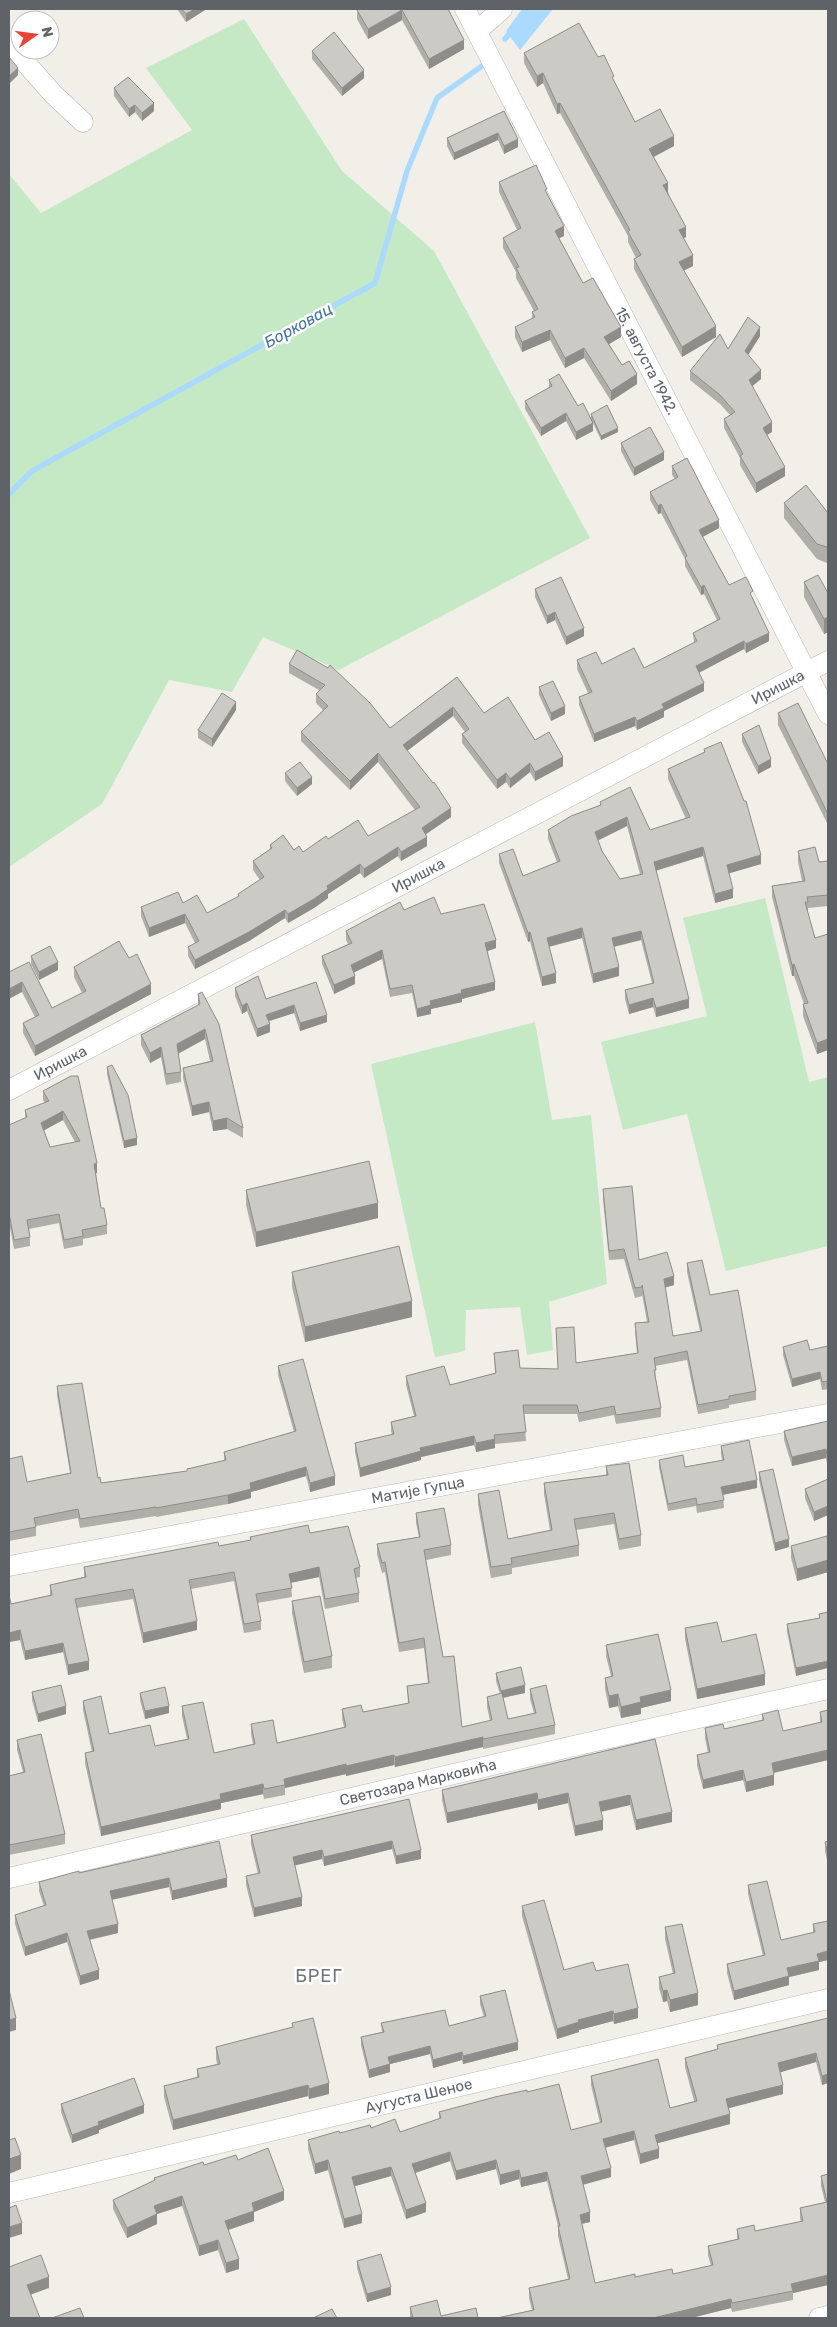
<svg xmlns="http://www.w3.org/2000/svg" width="837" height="2327" viewBox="0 0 837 2327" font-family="Rubik,sans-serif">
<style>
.green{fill:#c5e8c5}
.water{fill:#aadaff}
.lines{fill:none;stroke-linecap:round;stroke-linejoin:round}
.stream{stroke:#aadaff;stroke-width:5.5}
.minor-casing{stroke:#b5b8bc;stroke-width:21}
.minor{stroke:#fff;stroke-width:20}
.wall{fill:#afaea9;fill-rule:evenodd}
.shaded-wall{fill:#8f8d8a}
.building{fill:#cccac5;stroke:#8f8d8a;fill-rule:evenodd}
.labels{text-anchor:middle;stroke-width:5;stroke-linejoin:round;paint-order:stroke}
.street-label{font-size:15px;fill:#5f6368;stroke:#fff}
.water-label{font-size:16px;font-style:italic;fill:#4174aa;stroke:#fff}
.quarter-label{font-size:18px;letter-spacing:1px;fill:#70757a;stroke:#fff}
</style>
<rect width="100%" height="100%" fill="#f1efe8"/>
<!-- green -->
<path class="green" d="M244 19 342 171 434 251 590 538 339 670 263 637 232 692 169 680 102 804 9 867V174L41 213 192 130 146 68Z
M765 898 809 1082 828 1077V1246L726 1271 687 1114 623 1130 601 1042 707 1016 683 918Z
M535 1022 552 1120 591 1115 607 1284 549 1302 553 1350 527 1355 520 1307 466 1310 465 1351 435 1357 371 1064Z"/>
<!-- water -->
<path class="water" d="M522 9H553L520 50 506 31Z"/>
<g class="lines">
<!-- stream -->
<path class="stream" d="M505 39 513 29
M9 494 32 471 375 283 407 171 437 98 482 66"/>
<defs>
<g id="minor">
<path id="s1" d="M465 9 828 714"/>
<path d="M477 31 502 9"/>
<path d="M9 44 53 94 83 122"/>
<path id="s2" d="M9 1090 828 661"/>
<path id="s3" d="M9 1566 828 1414"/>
<path id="s4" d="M9 1878 578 1745 828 1689"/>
<path id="s5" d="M9 2193 828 1999"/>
<path d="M819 2318 828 2316"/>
</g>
</defs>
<!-- minor casing -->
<use href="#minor" class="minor-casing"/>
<!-- minor -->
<use href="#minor" class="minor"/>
</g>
<!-- wall -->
<path class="wall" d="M177 9H205V10L186 22Z
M448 9 464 49 429 69 402 20 368 39 357 19V10Z
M312 51 364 78 342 96 312 59Z
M524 53 598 57 614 82 635 122 674 146 654 157 686 237 684 238 693 266 684 270 716 337 682 357 634 269V259L636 258 628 242V236L560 113 557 114 543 83 537 87 524 63Z
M114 88 154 111 142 121 135 112 129 117 114 96Z
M504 111 518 147 504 154 498 140 454 160 447 146V138Z
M499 182 547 194 564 236 559 238 583 283 621 337 609 344 622 365 637 384 611 401 584 358 565 368 550 340 522 352 515 337V327L532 319V312L534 311 516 278V272L503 248V238L517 230 499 192Z
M760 336 748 355 761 379 752 386 772 432 767 435 785 476 756 493 740 465V458L724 428V419L730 415 720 404 690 380V371L728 349Z
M549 380 591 418V414L618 432 601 440 593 423V431L576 440 566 421 541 436 525 409V401L549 388Z
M621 443 664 460 634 476 621 451Z
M672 466 719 528 702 537 729 585 753 598 769 641 746 653 744 649 699 673 704 691 664 711V717L637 730 635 726 594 742 579 705V697L588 693 577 669V660L602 664 644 668 694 643 693 633 717 620 704 594 701 595 685 566V559L661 513 658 514 650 500V492L675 479 672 475Z
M784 503 828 513 827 563 817 559 784 518Z
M804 582 828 593V632L824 634 804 597Z
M535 589 584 636 566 645 555 620 547 624 535 597Z
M297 650 390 728 457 677 484 713 535 740 563 766 535 781 530 772 510 788 506 782 497 789 462 743V734L465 732 453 716 407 751 451 817 425 834 427 846 401 861 398 856 364 878 360 873 328 894V898L314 908 288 923 285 918 249 941 195 969 188 956V947L195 943 185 923 149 937 141 916V907L183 903 207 913 238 897V894L260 880 253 870V861L270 849V845L303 852 328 839 368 836 415 810 378 762 350 790 301 741V732L323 710 316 703V694L319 690 289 673V664Z
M539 687 565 714 551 721 539 695Z
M236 710 212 747 198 738V730Z
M778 713 828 764V825L778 725Z
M742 734 771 767 758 774 742 742Z
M704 749 761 864 729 873 733 898 715 903 703 856 656 871 689 1008 656 1017 653 1007 629 1014 625 999V990L652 983 641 940 614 947 619 976 593 983 582 938 549 947 556 983 542 986 530 941 528 942 499 863V854L523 876 557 862 548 839V830L600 805V802L650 830 686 819 668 779V769L704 753ZM627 826 640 874 620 879 602 851 598 840Z
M285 773 312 784 297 796 285 781Z
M798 851 819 862 828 861V906L808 908V913L815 938 828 934V1050L817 1054 803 1016V1004H804L794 976H792L772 897V886L802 881 798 862Z
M404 910 441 914 496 948 487 951 495 990 462 999V1002L431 1009V1014L417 1017 412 993 390 997 382 959 354 972 355 984 334 994 322 964V956L348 944 346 940V931Z
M31 956 58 970 39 980 31 964Z
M74 967 151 994 35 1056 23 1033V1023L35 1017 22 992 9 972 52 1008 82 993 74 977Z
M316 982 327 1022 300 1031 294 1013 269 1021 270 1032 257 1037 247 1011 242 1014 235 996V988L266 999Z
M198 994 243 1128V1138L227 1129 213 1131 209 1112 192 1116 183 1078V1068L210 1061 205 1039 178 1054 181 1072V1082L166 1085 161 1057 150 1063 141 1045V1035L198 1005Z
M107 1067 137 1145 124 1148 107 1074Z
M71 1076 97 1173H96L101 1208 107 1225V1234L83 1239V1245L64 1249 59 1223 29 1229 30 1237V1246L14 1249 9 1222V1125L25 1118V1110L45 1103 43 1100V1091ZM63 1120 75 1142 50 1147 44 1130Z
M603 1189 639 1260 674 1285 665 1287 673 1336 700 1331 687 1272V1263L710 1295 756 1391V1400L729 1405V1408L698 1414 687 1360 655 1366 656 1379 661 1408V1417L616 1424 614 1415 579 1422 577 1414H524L526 1441 495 1444V1448L476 1452 474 1445 421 1457V1460L360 1477 355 1452V1443L392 1435 391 1431V1422L414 1416 406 1385V1376L450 1385 495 1373 494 1353 520 1368 558 1369 556 1328 576 1363 637 1353 635 1332V1323L647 1322 642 1294V1296L635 1298 624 1259 609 1260 603 1199Z
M246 1190 378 1218 256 1247 246 1205Z
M292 1272 412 1317 305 1342 292 1287Z
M828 1346V1389L822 1390 820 1379 792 1387 783 1355V1347L810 1350Z
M278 1366 335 1485 310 1492 306 1476 251 1492V1498L228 1504 156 1517V1516L80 1528 78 1518 36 1526V1536L9 1541V1459L27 1482 70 1473 57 1395V1386L98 1478 101 1483 187 1471 224 1461V1452L294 1432 278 1375Z
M828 1421V1469L826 1458 792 1466 784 1440V1431Z
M721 1446 757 1488 723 1495 724 1508 697 1513 696 1506 668 1511 659 1467V1460L685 1467 722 1460 721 1454Z
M606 1466 641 1535V1546L619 1550 614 1524 576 1530 579 1545V1556L512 1568V1574L491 1578 478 1505V1494L508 1539 550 1530 544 1494V1483L606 1475Z
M759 1472 789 1547 775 1551 759 1480Z
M828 1479V1515L814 1521 805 1498V1489Z
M416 1513 451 1545V1555L426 1560 443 1657 462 1727 490 1721 487 1707V1697L500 1694 496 1681V1673L525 1693 503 1698 508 1719 534 1713 530 1699V1689L555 1725V1734L483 1749V1747L395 1767 394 1765 346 1776V1774L285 1788V1795L264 1799 263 1794 221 1803V1809L101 1836 85 1763V1753L92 1752 83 1710V1701L109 1734 155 1746 187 1739 182 1716V1706L214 1753 253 1744 251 1734V1724L277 1743 344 1727 342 1719V1709L363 1712 408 1703 407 1686 428 1683 424 1648 399 1652 385 1572 382 1573 377 1554V1544L419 1537 416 1523Z
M310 1533 360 1567V1577L356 1578 359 1593V1602L325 1609 319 1577 291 1583 292 1597 257 1603 261 1621V1630L244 1633 234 1581 191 1589 197 1630 143 1643 133 1599 77 1608 89 1670 68 1675 63 1652 25 1660 20 1640 9 1642V1595L11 1604 50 1595V1585L84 1577V1567L219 1546 250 1540V1537Z
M828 1544V1572L797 1581 791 1558V1546Z
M292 1601 332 1656V1668L304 1673 292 1613Z
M828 1612 796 1676 787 1632V1624L819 1618V1614Z
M685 1628 722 1642 765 1685 697 1699 685 1639Z
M606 1645 671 1701 641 1708V1714L621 1718 618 1706 609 1708 605 1689V1678L611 1676 606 1656Z
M32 1692 66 1714 38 1722 32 1700Z
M140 1693 169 1713 145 1719 140 1700Z
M828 1710V1760L774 1773V1785L746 1792 743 1780 703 1789 697 1765V1755L708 1753 705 1738V1728L724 1729 762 1720V1714L783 1731 820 1722V1712Z
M655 1739 672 1822 636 1830 630 1805 601 1812 603 1830 575 1836 568 1803 538 1810 537 1803 447 1823 442 1800V1790Z
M17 1740 65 1834V1844L9 1855V1776L23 1772 17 1750Z
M409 1799 421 1859 396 1864 392 1849 324 1866 322 1859 294 1865 302 1906 254 1917 246 1885V1876L258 1874 251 1844V1835Z
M219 1841 227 1887 172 1900 169 1887 112 1900 118 1933 90 1940 99 1979 80 1985 67 1942 25 1956 15 1924V1915L44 1906 39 1891V1882Z
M828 1841V1865L825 1851V1842Z
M748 1885 781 1940 813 1933V1924L828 1921V1960L819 1962V1970L789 1977V1985L734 2000 727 1973V1964L763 1956 748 1894Z
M522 1906 564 1970 596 1971 638 2018 614 2024 613 2021 579 2030V2032L557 2039 522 1916Z
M665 1927 698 2005 670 2012 667 2001 663 2002 659 1988V1977L673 1974 665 1939Z
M480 1996 518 2050 463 2064 462 2060 433 2068 430 2054 390 2064V2072L369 2078 361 2045V2037L382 2032 381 2023 449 2026 484 2017 480 2004Z
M828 2018V2083L822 2085 816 2062 780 2072 783 2094 728 2108 730 2124 657 2143 659 2158 640 2164 634 2140 605 2148 611 2177 583 2185 590 2222 582 2224 595 2283 635 2277 673 2274 711 2266 708 2255V2246L737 2239V2229L755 2231 801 2222 800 2218V2208L825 2202 821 2186V2176L828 2174V2285L793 2293V2300L732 2312 731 2308 691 2318H497L532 2310 529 2298V2288L568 2279 558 2236V2226L547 2181 521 2187 519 2179 500 2185 496 2169 456 2180 450 2161 415 2173 426 2212 406 2219 391 2176 355 2186 362 2223 344 2228 328 2170 315 2174 308 2149V2140L371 2128 400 2132 439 2119V2112L527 2092 571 2130 600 2123 591 2085V2076L670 2108 694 2101 685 2067V2058L717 2049V2045Z
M292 2023 329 2094 309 2099 308 2096 173 2130 164 2097V2086L197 2077V2069L217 2064 216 2058V2047L292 2028Z
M61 2104 144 2113 99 2130V2133L72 2143 61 2112Z
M238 2160 284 2200 254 2212V2221L228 2230 239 2269 226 2273 218 2250 199 2256 182 2206 157 2214V2224L127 2238 113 2209V2200L154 2181V2178L204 2165Z
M357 2261 391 2295 367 2302 357 2268Z
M410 2307 441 2316 478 2318H410Z"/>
<!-- shaded-wall -->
<path class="shaded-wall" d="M195 9H205V10L186 22V14Z
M402 10V20L368 39V29Z
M464 40V49L429 69V59Z
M18 68V75L9 84V76Z
M364 70V78L342 96V88Z
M543 73V83L537 87V76Z
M154 103V111L142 121V113Z
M560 103V113L557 114V104Z
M135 105V112L129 117V109Z
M498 133V140L454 160V153Z
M674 136V146L649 159V149Z
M518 139V147L504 154V146Z
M668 183V193L663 196V185Z
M564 226V236L555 240V231Z
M686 227V237L679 241V230Z
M693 255V266L679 273V262Z
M716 326V337L682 357V347Z
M621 327V337L604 347V337Z
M760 327V336L745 360V351Z
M550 330V340L522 352V342Z
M584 348V358L565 368V358Z
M761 370V379L749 389V380Z
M637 374V384L611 401V391Z
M566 413V421L541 436V428Z
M772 422V432L763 437V428Z
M593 423V431L576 440V432Z
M618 428V432L601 440V436Z
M664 452V460L634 476V468Z
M785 467V476L756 493V483Z
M661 504V513L658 514V506Z
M719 520V528L699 539V530Z
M827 547H828V562L827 563Z
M704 585V594L701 595V587Z
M555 612V620L547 624V616Z
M828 617V632L824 634V619Z
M584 628V636L566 645V637Z
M769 633V641L746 653V644Z
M744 641V649L696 674V666Z
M704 683V691L664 711V717L637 730V721L662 704Z
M236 702V710L212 747V739Z
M565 706V714L551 721V713Z
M453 707V716L403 754V745Z
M635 717V726L594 742V734Z
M378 753V762L350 790V781Z
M563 757V766L535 781V772Z
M771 759V767L758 774V766Z
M530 763V772L510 788V779Z
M506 773V782L497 789V780Z
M312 777V784L297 796V788Z
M451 808V817L422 837V828Z
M627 817V826L595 842V832Z
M427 837V846L401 861V852Z
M398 847V856L364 878V869Z
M703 847V856L654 871V862Z
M761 855V864L727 874V865Z
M360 864V873L328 894V898L314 908 288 923V914L327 886Z
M733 889V898L715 903V894Z
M285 910V918L249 941 195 969V960Z
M185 914V923L149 937V928Z
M582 928V938L547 947V938Z
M641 931V940L612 947V938Z
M530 932V941L528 942V933Z
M496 940V948L485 952V943Z
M382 950V959L351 974V965Z
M58 962V970L39 980V972Z
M794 964V976H792V965Z
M619 967V976L593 983V974Z
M556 973V983L542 986V977Z
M355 976V984L334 994V985Z
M22 982V992L9 999V989Z
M495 982V990L462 999V1002L431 1009V1014L417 1017V1009L430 1001 461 990Z
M151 984V994L35 1056V1046Z
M653 998V1007L629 1014V1005Z
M689 999V1008L656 1017V1008Z
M247 1003V1011L242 1014V1006Z
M294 1005V1013L266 1022V1015Z
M327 1015V1022L300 1031V1023Z
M270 1024V1032L257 1037V1029Z
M205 1029V1039L177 1054V1044Z
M828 1039V1050L817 1054V1043Z
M161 1047V1057L150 1063V1053Z
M209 1102V1112L192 1116V1106Z
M63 1111V1120L41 1132V1123Z
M227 1118V1129L213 1131V1121Z
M137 1138V1145L124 1148V1141Z
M97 1163V1173L94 1174V1164Z
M378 1203V1218L256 1247V1232Z
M674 1276V1285L664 1288V1279Z
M412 1301V1317L305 1342V1327Z
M820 1372V1379L792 1387V1379Z
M474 1436V1445L421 1457V1460L360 1477V1468L420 1448Z
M495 1439V1448L476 1452V1443Z
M826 1449V1458L792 1466V1457Z
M306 1467V1476L251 1492V1498L228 1504V1495L250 1483Z
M335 1476V1485L310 1492V1483Z
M757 1480V1488L721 1495V1487Z
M828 1506V1515L814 1521V1512Z
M789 1539V1547L775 1551V1543Z
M828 1560V1572L797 1581V1569Z
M319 1567V1577L289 1583V1574Z
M197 1621V1630L143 1643V1633Z
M20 1630V1640L9 1642V1633Z
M63 1643V1652L25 1660V1651Z
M89 1661V1670L68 1675V1665Z
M828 1661V1668L796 1676V1668Z
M765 1674V1685L697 1699V1689Z
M525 1685V1693L501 1698V1691Z
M671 1690V1701L641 1708V1714L621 1718V1707L640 1697Z
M618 1694V1706L609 1708V1696Z
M66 1706V1714L38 1722V1714Z
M169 1706V1713L145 1719V1711Z
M483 1737V1747L395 1767V1757Z
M828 1750V1760L772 1773V1763Z
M394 1755V1765L346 1776V1766Z
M346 1764V1774L285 1788 284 1779Z
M743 1770V1780L703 1789V1780Z
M774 1775V1785L746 1792V1782Z
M263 1784V1794L221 1803V1809L101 1836V1827L220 1794Z
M537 1793V1803L447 1823V1813Z
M568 1793V1803L538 1810V1800Z
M630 1795V1805L599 1812V1802Z
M672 1812V1822L636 1830V1820Z
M603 1820V1830L575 1836V1826Z
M392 1841V1849L324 1866V1857Z
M322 1850V1859L293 1866V1857Z
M421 1850V1859L396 1864V1856Z
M169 1878V1887L110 1900V1891Z
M227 1878V1887L172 1900V1891Z
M302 1897V1906L254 1917V1908Z
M9 1911H10V1921H9Z
M118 1924V1933L87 1940V1931Z
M67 1933V1942L25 1956V1947Z
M828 1951V1960L819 1962V1970L789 1977V1985L734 2000V1991L787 1968 817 1954Z
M99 1970V1979L80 1985V1976Z
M667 1990V2001L663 2002V1991Z
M698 1993V2005L670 2012V2000Z
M638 2008V2018L614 2024V2014Z
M613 2011V2021L579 2030V2032L557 2039V2029L578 2020Z
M16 2018V2030L9 2032V2020Z
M518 2042V2050L463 2064V2056Z
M430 2046V2054L390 2064V2072L369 2078V2070L388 2057Z
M462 2052V2060L433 2068V2060Z
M816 2053V2062L778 2073V2063Z
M828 2074V2083L822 2085V2076Z
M329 2083V2094L309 2099V2089Z
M308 2085V2096L173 2130V2120Z
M783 2085V2094L726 2109V2099Z
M144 2105V2113L99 2130V2133L72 2143V2135L98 2122Z
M730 2114V2124L655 2144V2135Z
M634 2131V2140L603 2148V2139Z
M659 2149V2158L640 2164V2154Z
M450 2152V2161L412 2174V2164Z
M21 2155V2169L9 2174V2159Z
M328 2160V2170L315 2174V2164Z
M496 2160V2169L456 2180V2171Z
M391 2167V2176L352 2187V2177Z
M611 2168V2177L581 2185V2176Z
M519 2170V2179L500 2185V2175Z
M547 2172V2181L521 2187V2178Z
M284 2191V2200L254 2212V2221L225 2231V2221L252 2203Z
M182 2196V2206L157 2214V2224L127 2238V2228L154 2206Z
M426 2203V2212L406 2219V2210Z
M590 2212V2222L580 2224V2215Z
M362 2214V2223L344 2228V2219Z
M22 2223V2234L9 2238V2227Z
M218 2240V2250L199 2256V2246Z
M239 2259V2269L226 2273V2263Z
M828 2275V2285L793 2293 791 2284Z
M49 2277V2288L27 2296V2285Z
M391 2287V2295L367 2302V2294Z
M731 2299V2308L691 2318H654Z"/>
<!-- building -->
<path class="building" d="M182 9H195L186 14Z
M358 9H448L464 40 429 59 402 10 368 29 357 10Z
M579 23 598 57 604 55 614 76 612 77 635 122 660 109 674 136 649 149 668 183 663 185 686 227 679 230 693 255 679 262 716 326 682 347 634 259 641 255 628 232 630 230 560 103 557 104 543 73 537 76 524 53Z
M334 32 364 70 342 88 312 51Z
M9 57 18 68 9 76Z
M128 77 154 103 142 113 135 105 129 109 114 88Z
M504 111 518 139 504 146 498 133 454 153 447 138Z
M536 165 547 189 545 190 564 226 555 231 583 283 593 278 621 327 604 337 622 365 629 361 637 374 611 391 584 348 565 358 550 330 522 342 515 327 535 317 532 312 538 309 516 268 519 267 503 238 521 228 499 182Z
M748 317 760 327 745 351 761 370 749 380 772 422 763 428 785 467 756 483 740 456 743 454 724 419 735 412 720 395 690 371 720 334 728 349Z
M559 374 578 406 583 403 593 423 576 432 566 413 541 428 525 401 552 386 549 380Z
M607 405 618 428 601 436 591 414Z
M650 427 664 452 634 468 621 443Z
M687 458 719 520 699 530 729 585 746 577 753 591 750 593 769 633 746 644 744 641 696 666 704 683 662 704 664 708 637 721 635 717 594 734 579 697 592 692 577 660 596 652 602 664 634 648 644 668 697 641 693 633 720 619 704 585 701 587 685 558 687 556 661 504 658 506 650 492 678 477 672 466Z
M806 485 828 513V547H827L817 544 784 503Z
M818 575 828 593V617L824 619 804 582Z
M561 577 584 628 566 637 555 612 547 616 535 589Z
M297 650 328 668 330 665 370 703 390 728 457 677 484 713 508 697 535 740 549 732 563 757 535 772 530 763 510 779 506 773 497 780 462 734 469 729 453 707 403 745 433 783 434 782 451 808 422 828 427 837 401 852 398 847 364 869 360 864 327 886 328 889 314 899 288 914 285 910 249 932 195 960 188 947 199 941 185 914 149 928 141 907 178 892 183 903 197 895 207 913 239 896 238 894 264 877 253 861 272 848 270 845 283 835 294 850 299 846 303 852 326 836 328 839 358 820 368 836 420 807 378 753 350 781 301 732 328 706 316 694 325 685 289 664Z
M553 681 565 706 551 713 539 687Z
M222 693 236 702 212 739 198 730Z
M798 703 828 764V814L778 713Z
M759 725 771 759 758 766 742 734Z
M721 742 744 801H746L761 855 727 865 733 889 715 894 703 847 654 862 689 999 656 1008 653 998 629 1005 625 990 654 983 641 931 612 938 619 967 593 974 582 928 547 938 556 973 542 977 530 932 528 933 499 854 513 849 523 876 560 861 548 830 571 816 601 805 600 802 630 787 650 830 690 817 668 769 705 752 704 749ZM627 817 643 874 620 879 602 851 595 832Z
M300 762 312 777 297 788 285 773Z
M815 847 819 862 828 861V895L807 897 808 902H805L815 938 828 934V1039L817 1043 803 1004 808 1003 794 964 792 965 772 886 805 881 798 851Z
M434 897 441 914 484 904 496 940 485 943 495 982 461 990 462 993 430 1001 431 1005 417 1009 412 985 390 989 382 950 351 965 355 976 334 985 322 956 352 943 346 931 400 902 404 910Z
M119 941 129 958 137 954 151 984 35 1046 23 1023 39 1015 22 982 9 989V972L29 962 52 1008 86 991 74 967Z
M50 946 58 962 39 972 31 956Z
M258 976 266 999 316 982 327 1015 300 1023 294 1005 266 1015 270 1024 257 1029 247 1003 242 1006 235 988Z
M202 992 219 1024 243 1128 227 1118 213 1121 209 1102 192 1106 183 1068 213 1061 205 1029 177 1044 181 1072 166 1074 161 1047 150 1053 141 1035 200 1004 198 994Z
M112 1065 128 1095 137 1138 124 1141 107 1067Z
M71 1076H78L97 1163 94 1164 101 1208H104L107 1225 82 1230 83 1236 64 1240 59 1214 27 1220 30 1237 14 1240 9 1213V1125L27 1117 25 1110 49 1101 43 1091ZM63 1111 80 1141 50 1147 41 1123Z
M369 1161 378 1203 256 1232 246 1190Z
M632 1186 639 1260 667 1252 674 1276 664 1279 673 1336 702 1331 687 1263 702 1260 710 1295 738 1290 756 1391 729 1396V1399L698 1405 687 1351 654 1358 656 1370H654L661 1408 616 1415 614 1406 579 1413 577 1405H523L526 1432 494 1435 495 1439 476 1443 474 1436 420 1448 421 1451 360 1468 355 1443 394 1434 391 1422 416 1416 406 1376 444 1366 450 1385 496 1373 494 1353 518 1350 520 1368 558 1369 556 1328 574 1327 576 1363 638 1353 635 1323 649 1322 642 1285V1287L635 1288 624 1249 609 1251 603 1189Z
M399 1246 412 1301 305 1327 292 1272Z
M807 1340 810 1350 828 1346V1381L822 1382 820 1372 792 1379 783 1347Z
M303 1359 335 1476 310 1483 306 1467 250 1483 251 1489 228 1495 156 1508V1507L80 1519 78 1509 34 1518 36 1527 9 1532V1459L22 1456 27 1482 71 1473 57 1386 82 1383 98 1478 100 1477 101 1483 187 1471V1469L226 1460 224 1452 296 1431 278 1366Z
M828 1421V1460L826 1449 792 1457 784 1431Z
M749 1440 757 1480 721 1487 724 1500 697 1505 696 1498 668 1504 659 1460 683 1455 685 1467 724 1460 721 1446Z
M629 1463 641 1535 619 1539 614 1513 574 1519 579 1545 511 1558 512 1564 491 1567 478 1494 499 1490 508 1539 552 1530 544 1483 608 1475 606 1466Z
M773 1469 789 1539 775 1543 759 1472Z
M828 1479V1506L814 1512 805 1489Z
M444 1508 451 1545 424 1550 443 1657 454 1656 462 1727 492 1720 487 1697 502 1693 508 1719 536 1713 530 1689 546 1685 555 1725 483 1739V1737L395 1757 394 1755 346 1766V1764L284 1779 285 1785 264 1789 263 1784 220 1794 221 1799 101 1827 85 1753 94 1751 83 1701 101 1696 109 1734 150 1725 155 1746 189 1739 182 1706 203 1702 214 1753 255 1744 251 1724 273 1720 277 1743 346 1727 342 1709 361 1705 363 1712 409 1703 407 1686 429 1683 424 1638 399 1643 385 1562 382 1563 377 1544 420 1537 416 1513Z
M308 1525 310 1533 348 1526 360 1567 354 1569 359 1593 325 1599 319 1567 289 1574 292 1588 256 1594 261 1621 244 1624 234 1572 189 1580 197 1621 143 1633 133 1589 75 1599 89 1661 68 1665 63 1643 25 1651 20 1630 9 1633V1595L11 1604 52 1595 50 1585 86 1577 84 1567 218 1542 219 1546 251 1540 250 1537Z
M827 1536 828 1544V1560L797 1569 791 1546Z
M320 1596 332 1656 304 1662 292 1601Z
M828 1612V1661L796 1668 787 1624 820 1618 819 1614Z
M717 1622 722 1642 756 1634 765 1674 697 1689 685 1628Z
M658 1634 671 1690 640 1697 641 1702 621 1707 618 1694 609 1696 605 1678 613 1676 606 1645Z
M521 1667 525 1685 501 1691 496 1673Z
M61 1685 66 1706 38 1714 32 1692Z
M165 1687 169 1706 145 1711 140 1693Z
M778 1710 783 1731 822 1722 820 1712 828 1710V1750L772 1763 774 1775 746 1782 743 1770 703 1780 697 1755 710 1752 705 1728 723 1724 724 1729 764 1720 762 1714Z
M41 1734 65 1834 9 1845V1776L25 1772 17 1740Z
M655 1739 672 1812 636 1820 630 1795 599 1802 603 1820 575 1826 568 1793 538 1800 537 1793 447 1813 442 1790Z
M409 1799 421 1850 396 1856 392 1841 324 1857 322 1850 293 1857 302 1897 254 1908 246 1876 260 1873 251 1835Z
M219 1841 227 1878 172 1891 169 1878 110 1891 118 1924 87 1931 99 1970 80 1976 67 1933 25 1947 15 1915 46 1905 39 1882 79 1871V1873Z
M828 1841V1855L825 1842Z
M767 1881 781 1940 815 1932 813 1924 828 1921V1951L817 1954 819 1961 787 1968 789 1976 734 1991 727 1964 765 1955 748 1885Z
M544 1900 564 1970 593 1962 596 1971 628 1964 638 2008 614 2014 613 2011 578 2020 579 2022 557 2029 522 1906Z
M682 1924 698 1993 670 2000 667 1990 663 1991 659 1977 675 1973 665 1927Z
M9 1990 16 2018 9 2020Z
M505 1990 518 2042 463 2056 462 2052 433 2060 430 2046 388 2057 390 2064 369 2070 361 2037 384 2032 381 2023 445 2010 449 2026 486 2016 480 1996Z
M313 2018 329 2083 309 2089 308 2085 173 2120 164 2086 199 2077 197 2069 220 2064 216 2047 293 2027 292 2023Z
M828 2018V2074L822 2076 816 2053 778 2063 783 2085 726 2099 730 2114 655 2135 659 2149 640 2154 634 2131 603 2139 611 2168 581 2176 590 2212 580 2215 595 2283 635 2274V2277L672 2269 673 2274 713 2265 708 2246 739 2239 737 2229 754 2225 755 2231 803 2221 800 2208 827 2202 821 2176 828 2174V2275L791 2284 793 2291 732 2303 731 2299 653 2318H497L534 2310 529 2288 570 2279 558 2226H560L547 2172 521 2178 519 2170 500 2175 496 2160 456 2171 450 2152 412 2164 426 2203 406 2210 391 2167 352 2177 362 2214 344 2219 328 2160 315 2164 308 2140 339 2131 340 2133 370 2125 371 2128 395 2119 400 2132 441 2118 439 2112 495 2097 527 2090V2092L559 2084 571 2130 602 2122 591 2076 658 2059 670 2108 697 2101 685 2058 718 2049 717 2045Z
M134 2078 144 2105 98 2122 99 2125 72 2135 61 2104Z
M15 2138 21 2155 9 2159V2140Z
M268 2148 284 2191 252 2203 254 2211 225 2221 239 2259 226 2263 218 2240 199 2246 182 2196 154 2206 157 2214 127 2228 113 2200 155 2180 154 2178 203 2162 204 2165 236 2155 238 2160Z
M16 2205 22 2223 9 2227V2208Z
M381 2254 391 2287 367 2294 357 2261Z
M41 2255 49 2277 27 2285 40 2318H9V2267Z
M437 2300 441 2316 476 2308 478 2318H413L410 2307Z
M80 2308 84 2318H52Z
M332 2309 337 2318H313Z"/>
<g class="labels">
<!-- street labels -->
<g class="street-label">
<text dy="5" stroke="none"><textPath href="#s1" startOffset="396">15. августа 1942.</textPath></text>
<text dy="5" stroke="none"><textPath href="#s2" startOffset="868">Иришка</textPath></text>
<text dy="5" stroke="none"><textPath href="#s2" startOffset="462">Иришка</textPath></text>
<text dy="5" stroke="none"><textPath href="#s2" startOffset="58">Иришка</textPath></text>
<text dy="5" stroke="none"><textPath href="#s3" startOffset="416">Матије Гупца</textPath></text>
<text dy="5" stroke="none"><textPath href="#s4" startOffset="420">Светозара Марковића</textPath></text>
<text dy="5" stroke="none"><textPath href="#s5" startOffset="421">Аугуста Шеное</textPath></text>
</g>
<!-- water labels -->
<g class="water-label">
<text transform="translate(298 325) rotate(-29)" y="6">Борковац</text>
</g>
<!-- quarter labels -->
<g class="quarter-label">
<text x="319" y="1982">БРЕГ</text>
</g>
</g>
<!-- border -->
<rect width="837" height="2327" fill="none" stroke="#5f6368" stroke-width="20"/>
<!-- north arrow -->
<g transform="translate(35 35) rotate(76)"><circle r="24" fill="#ffffff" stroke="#bfc1c3"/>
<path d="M0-4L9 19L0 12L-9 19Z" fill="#ea4335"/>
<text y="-8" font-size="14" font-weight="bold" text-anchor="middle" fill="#5f6368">N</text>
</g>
</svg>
